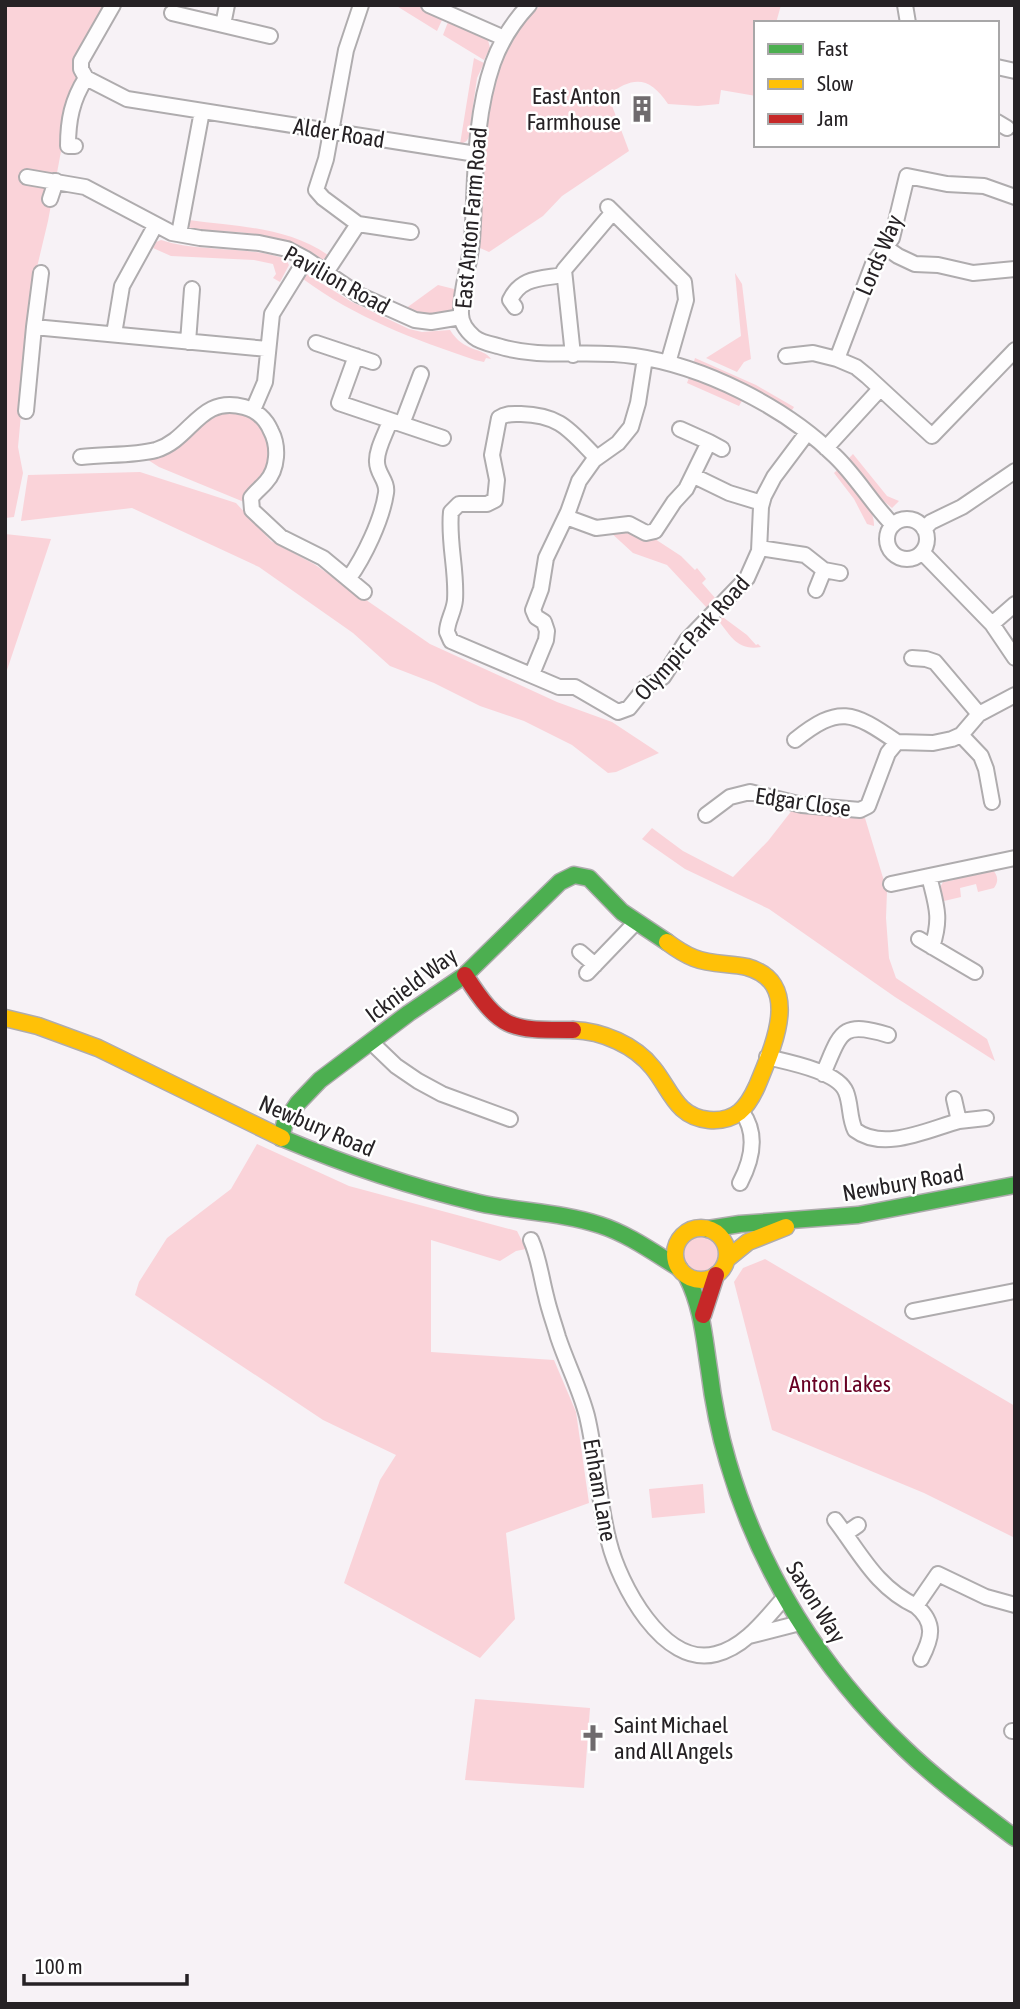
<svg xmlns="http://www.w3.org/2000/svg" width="1020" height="2009" viewBox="0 0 1020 2009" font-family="'Asap Condensed',sans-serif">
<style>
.green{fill:#fad3d9}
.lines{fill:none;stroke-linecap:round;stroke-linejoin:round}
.street-casing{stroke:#afacae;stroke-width:18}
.fast-casing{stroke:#afacae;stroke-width:19}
.slow-casing{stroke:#afacae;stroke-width:19}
.jam-casing{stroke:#afacae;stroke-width:19}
.street{stroke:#fefdfe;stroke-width:14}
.fast{stroke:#4caf50;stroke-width:16}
.slow{stroke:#ffc107;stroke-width:16}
.jam{stroke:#c62828;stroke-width:16}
.labels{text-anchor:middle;stroke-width:5;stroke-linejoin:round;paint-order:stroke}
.poi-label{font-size:23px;fill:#262225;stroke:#fff;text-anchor:end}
.street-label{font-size:23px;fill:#262225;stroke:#fff}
.park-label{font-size:23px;fill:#680024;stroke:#fff}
</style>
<rect width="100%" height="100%" fill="#f7f2f6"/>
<!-- green -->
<path class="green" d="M5 5H107L73 66 78 79 65 130 48 221 33 284 18 447 23 473 14 517 5 518Z
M395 5H418L440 15 442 20 437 31Z
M541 5H781L776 23H756V96L721 90 719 104 698 106 668 104C650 77 634 75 608 95L629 151 562 196 543 216 489 252 480 248C483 172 477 57 541 5Z
M453 21 455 25 472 32 477 31 476 35 488 40 490 48 484 60 443 35 448 22Z
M474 58 484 63 477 78 470 127H468L470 129C469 137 469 142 460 144Z
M189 220C238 227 285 226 328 255L325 259C314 260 301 248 291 243 261 231 226 232 194 230L189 227Z
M161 240C201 253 246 245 286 259L289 265 280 282 273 278 276 274 273 264 254 260 171 256 153 248 156 242Z
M735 273 742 284 751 359 744 362 737 372 706 358 741 336Z
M307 274 350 301 409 329 422 332 450 330C464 353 483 347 491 359L486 358 484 362 475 360C413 339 356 318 303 279Z
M438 285 454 289V310L452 313 425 318 405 309Z
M695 358 756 385 794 407 789 415 693 365Z
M690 375 743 399 739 406 687 383Z
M227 410 254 416 269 436V469L245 496 244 502 159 467 145 458 202 421Z
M853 454 887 496 899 501 892 508 876 495 846 461Z
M839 468C851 483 875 506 874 526L867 524 854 499 834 473Z
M140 472 236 503 271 541 314 564 430 644 557 702 612 722 659 753 616 772 608 773 572 745 524 721 480 706 434 683 390 666 353 633 259 567 132 508 21 521 28 475Z
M624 528 644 539H655L681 556 695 570 697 568 706 579 702 583 716 599 707 608 667 565 633 553 609 531Z
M5 534 51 539 5 676Z
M720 615 747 635 756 645 758 644 761 647C737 651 731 636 717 619Z
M793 809 865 818 887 891 886 918 889 958 896 978 987 1039 995 1061 895 997 769 909 685 869 642 839 652 828 683 851 733 877 768 841Z
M992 869C998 875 999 881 994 888L978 892 976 884 960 888 961 897 944 901 939 889 943 882 954 880V877Z
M257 1144 349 1186 517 1231 526 1249 516 1251 500 1261 431 1240V1352L554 1360 576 1412 589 1503 506 1533 515 1619 480 1658 344 1583 380 1480 396 1455 323 1420 135 1295 139 1282 167 1238 231 1189Z
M682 1253a18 18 0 1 1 36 0a18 18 0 1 1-36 0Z
M765 1259 1015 1406V1538L924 1493 772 1430 734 1282 743 1268Z
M703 1484 705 1513 652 1518 649 1489Z
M475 1699 590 1708 584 1788 465 1780Z"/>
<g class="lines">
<defs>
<path id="street" d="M429 5 504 38
M529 5C513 22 501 41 493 63 473 121 476 182 472 241 470 265 460 290 461 314 461 323 467 331 474 337 480 342 490 344 498 346 543 360 588 349 634 356 704 366 785 407 835 456 857 477 872 504 893 525
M905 5 908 23
M172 13 223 25 227 5
M223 25 270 36
M997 67 1015 71
M86 78 81 69V61L113 5
M997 122 1007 128
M75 146H68C68 120 72 100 86 78L127 99 476 154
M27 177 85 187 172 233 200 238 259 243 287 249 306 259 359 295 415 320 431 322 461 317
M1015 197 984 186 947 184 907 176 892 238 873 264 837 359 856 367 867 376 932 436 1015 350
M50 199 56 181
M608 207 684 282 686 300 668 363
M358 224 323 198 316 190 326 159 346 50 361 5
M179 234 202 111
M885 247 898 256 915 264 938 265 973 273 1015 269
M325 274 358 224 411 232
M515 307 510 300C521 277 540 279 563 275
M34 327 41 273
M114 334 122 286 155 226
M188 342 192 289
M316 343 373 362
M573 355 564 270 613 212
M356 356 339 403 443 438
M786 356 813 353 837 359
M253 410 265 382 272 314 306 259
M26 411 34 327 268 349
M402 424 421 374
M709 442 722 449
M826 448 880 389
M81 457C105 454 133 456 156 450 192 439 199 395 244 407 256 410 266 419 271 431 279 446 278 469 266 482 261 488 255 492 251 498L252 510 281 537 323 558 364 592
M597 458C570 431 561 415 521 414 513 414 506 413 499 418L492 455 497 480 495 500 487 504H459L451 512C448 542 457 570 455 600 454 612 447 621 447 632L451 641 559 687H575L618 712 629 708 646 687 663 677 687 640 747 578 759 551 761 507 764 496 774 477 807 433
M694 476 729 493 762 503
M566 517 596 528 629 524 646 533 655 531 674 502 686 489 709 442 680 429
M887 539a20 20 0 1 1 40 0a20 20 0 1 1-40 0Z
M924 529 931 522 962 507 1015 471
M760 548 805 555 824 570 840 573
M922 552 992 624 1015 658
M349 578C364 557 382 520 386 493 388 481 377 474 377 462 376 450 386 433 390 421
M816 590 824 570
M992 624 1015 604
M912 658 926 659 935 662 979 714
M532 674 546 640 547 631 544 622 536 617 533 610 541 589 546 558 568 512 579 481 594 460 618 443 631 427 638 403 645 358
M961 735 981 756 986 769 992 802
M795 740C839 705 852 711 897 742
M706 815 730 797 750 792 802 805 860 810 868 806 888 753 897 742 933 743 952 739 961 735 979 714 1015 695
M929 876C936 905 942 917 932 947
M891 884 1015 858
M919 939 975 972
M580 952 595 965
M587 973 636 922
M372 1043 396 1066 418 1081 442 1094 510 1119
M767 1057C787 1062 838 1071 846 1092 851 1104 849 1118 855 1130 884 1152 929 1129 959 1121L954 1099
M823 1074C841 1033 840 1020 888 1035
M959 1121 986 1118
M740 1183C752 1160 758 1134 742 1112
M531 1240C539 1258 541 1277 546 1296 549 1310 554 1323 558 1337 567 1364 580 1389 587 1416 597 1458 598 1500 609 1542 619 1583 663 1668 716 1654 745 1647 765 1619 784 1598
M913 1311 1015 1291
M835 1520C861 1554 876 1587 916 1606
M845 1534 858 1525
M749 1636 800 1623
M921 1659C932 1638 936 1623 916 1606L938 1574 986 1597 1015 1605
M1012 1731H1015"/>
<path id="fast" d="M281 1138 285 1122 298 1103 320 1080 409 1013 465 975 560 882 574 875 589 878 622 912 667 942
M282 1138C346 1165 411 1187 479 1203 519 1212 561 1212 600 1225 628 1234 653 1252 679 1268
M708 1229 740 1224 858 1215 1015 1185
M687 1277C702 1307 704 1337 709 1369 713 1401 719 1432 728 1462 760 1572 821 1669 904 1748 938 1781 977 1809 1015 1838"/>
<path id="slow" d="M5 1018 38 1026 98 1048 282 1138
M573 1030C602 1031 635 1045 653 1068 671 1090 676 1117 709 1120 736 1122 747 1108 757 1086 772 1049 804 983 747 967 730 963 711 965 694 958 684 954 675 948 667 942
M675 1254a26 26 0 1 1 52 0a26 26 0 1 1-52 0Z
M727 1259 748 1242 786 1227"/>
<path id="jam" d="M465 975C501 1031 510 1030 573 1030
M703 1315 716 1275"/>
</defs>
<!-- street casing -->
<use href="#street" class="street-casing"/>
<!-- fast casing -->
<use href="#fast" class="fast-casing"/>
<!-- slow casing -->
<use href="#slow" class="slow-casing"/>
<!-- jam casing -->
<use href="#jam" class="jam-casing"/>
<!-- street -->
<use href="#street" class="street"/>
<!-- fast -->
<use href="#fast" class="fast"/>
<!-- slow -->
<use href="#slow" class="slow"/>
<!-- jam -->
<use href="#jam" class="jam"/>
</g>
<!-- icons -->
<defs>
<symbol id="building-bare" viewBox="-9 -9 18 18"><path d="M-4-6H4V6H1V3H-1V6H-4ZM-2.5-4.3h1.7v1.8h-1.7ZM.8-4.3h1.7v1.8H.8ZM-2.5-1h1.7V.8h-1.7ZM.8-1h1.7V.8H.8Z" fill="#6f6b6e" stroke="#fff" stroke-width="2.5" paint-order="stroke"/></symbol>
<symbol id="church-bare" viewBox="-9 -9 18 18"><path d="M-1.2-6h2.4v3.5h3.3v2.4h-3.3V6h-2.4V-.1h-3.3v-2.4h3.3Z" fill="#6f6b6e" stroke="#fff" stroke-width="2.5" paint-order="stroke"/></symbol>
</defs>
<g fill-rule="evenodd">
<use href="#building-bare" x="623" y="90" width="38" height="38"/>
<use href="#church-bare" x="574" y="1719" width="38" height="38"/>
</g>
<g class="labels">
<!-- poi labels -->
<g class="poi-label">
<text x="621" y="104">East Anton<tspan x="621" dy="26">Farmhouse</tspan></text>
<text x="614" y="1733" text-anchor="start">Saint Michael<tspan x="614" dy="26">and All Angels</tspan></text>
</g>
<!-- street labels -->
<g class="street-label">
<text transform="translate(339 133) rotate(9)" y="8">Alder Road</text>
<text transform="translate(471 218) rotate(-85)" y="8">East Anton Farm Road</text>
<text transform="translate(879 255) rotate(-67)" y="8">Lords Way</text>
<text transform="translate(337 280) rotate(29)" y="8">Pavilion Road</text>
<text transform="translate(692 638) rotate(-48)" y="8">Olympic Park Road</text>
<text transform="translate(803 802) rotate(8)" y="8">Edgar Close</text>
<text transform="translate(411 985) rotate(-37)" y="8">Icknield Way</text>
<text transform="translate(317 1126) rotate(23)" y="8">Newbury Road</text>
<text transform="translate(903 1183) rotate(-10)" y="8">Newbury Road</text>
<text transform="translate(600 1490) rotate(80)" y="8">Enham Lane</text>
<text transform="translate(816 1602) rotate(58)" y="8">Saxon Way</text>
</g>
<!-- park labels -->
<g class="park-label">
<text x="840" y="1392">Anton Lakes</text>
</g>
</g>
<!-- border -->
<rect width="1020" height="2009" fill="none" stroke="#262225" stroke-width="14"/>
<!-- legend -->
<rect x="754" y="21" width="245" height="126" fill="#ffffff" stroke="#a8a7a8" stroke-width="2"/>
<rect x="768" y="44" width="35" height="10" fill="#4caf50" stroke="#a8a7a8" stroke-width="2"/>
<text x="817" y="56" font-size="21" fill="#262225">Fast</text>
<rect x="768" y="79" width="35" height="10" fill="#ffc107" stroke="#a8a7a8" stroke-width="2"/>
<text x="817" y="91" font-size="21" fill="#262225">Slow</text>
<rect x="768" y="114" width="35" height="10" fill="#c62828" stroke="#a8a7a8" stroke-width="2"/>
<text x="817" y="126" font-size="21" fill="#262225">Jam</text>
<!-- scale -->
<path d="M24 1974v10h163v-10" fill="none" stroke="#262225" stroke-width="3.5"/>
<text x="35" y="1974" font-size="21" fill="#262225" stroke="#ffffff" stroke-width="5" paint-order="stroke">100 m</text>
</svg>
